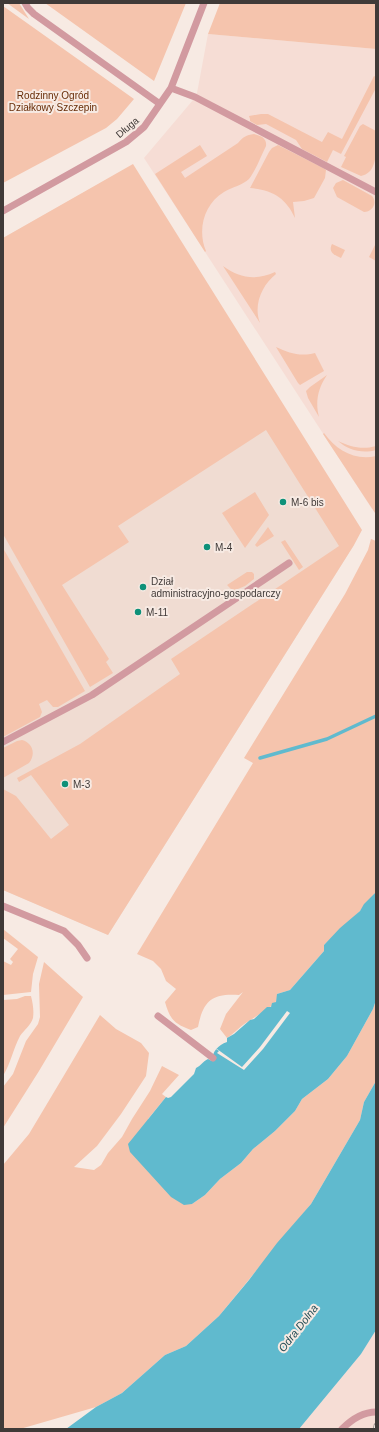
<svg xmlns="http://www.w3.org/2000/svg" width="379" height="1432" viewBox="0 0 379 1432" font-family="Helvetica,sans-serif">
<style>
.industrial{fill:#f6ddd5}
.built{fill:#f0dcd2}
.green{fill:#f5c4ad}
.water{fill:#60bace}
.pier{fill:#f7eae3}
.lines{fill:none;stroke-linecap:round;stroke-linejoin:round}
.stream{stroke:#60bace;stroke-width:3.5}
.service{stroke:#d29aa0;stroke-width:7}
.rail-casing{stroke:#9d948f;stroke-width:4.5}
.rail{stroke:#f7eae3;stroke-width:3;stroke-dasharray:9;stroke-linecap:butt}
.poi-dot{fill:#0e9179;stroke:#f7eae3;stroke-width:1.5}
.labels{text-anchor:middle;stroke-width:4;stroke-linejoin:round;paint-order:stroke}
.park-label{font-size:10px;fill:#682d08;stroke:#f7eae3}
.street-label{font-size:10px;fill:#403a38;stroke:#f7eae3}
.poi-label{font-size:10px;fill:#403a38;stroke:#f7eae3;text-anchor:start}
.water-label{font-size:11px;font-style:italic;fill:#234c55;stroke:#f7eae3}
</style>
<rect width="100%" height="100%" fill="#f7eae3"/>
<!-- industrial -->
<path class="industrial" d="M208 34 376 49V502L372 509 144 158 193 100 197 93Z
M376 1330V1429H299L361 1354Z"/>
<!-- built -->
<path class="built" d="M120 172 354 545 108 935 3 890V238Z"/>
<!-- green -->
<path class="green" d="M7 3H19L29 19Z
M45 3H186L154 81Z
M220 3H376V49L208 34Z
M3 6 134 99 117 119 106 128 3 183Z
M374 76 376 77V88L341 154 333 150 327 162 302 149 296 140 266 124 257 125 250 121V119L249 116 261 114H268L322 142 328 132 342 139Z
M363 124 376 131C376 147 379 173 361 176L341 167 346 157 344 156 360 126Z
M254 134C261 136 267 138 266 146 261 156 256 170 249 179 243 185 232 187 224 192 204 204 197 230 206 251L205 252 155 174 200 145 207 156 181 172 185 178 238 143C243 137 246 135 254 134Z
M278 145 323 168 326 170 325 178 314 198 304 201 293 202 295 218C286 198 273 190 250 188L269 152 272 148Z
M133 164 362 530 354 545 108 935 3 890V789L16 796 51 839 69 825 31 775 19 782 17 778 80 744 180 674 171 659 339 546 266 430 118 526 129 542 62 585 109 659 106 662 113 673 90 687 3 534V238Z
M343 180 372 196C378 203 372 212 364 212L337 197 333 188 336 183Z
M376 243V261L369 257Z
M332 244 345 250 341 258C334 255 328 252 332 244Z
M223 266C239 278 256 281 275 272L276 274C262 285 253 305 260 323Z
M276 347C289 353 300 357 315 353L324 371 300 385 298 383Z
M327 375C318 388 315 402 319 417L308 398 306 391 310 387Z
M324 433C336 450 355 461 376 456V511L375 513 323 434Z
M338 441C351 447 362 450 376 446V450C362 454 348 450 338 441Z
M255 492 269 515 245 548 222 513Z
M268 527 274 536 257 547 255 545Z
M371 539 376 541V892L360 911 324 945V951L290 990 277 994C277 998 277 1001 275 1003 270 1008 255 1017 249 1021 241 1025 235 1033 227 1038L220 1029 226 1014 243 992 239 995C212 993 203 1001 198 1027L191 1030C175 1024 170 1020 165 1002L176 989 166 981 161 969 153 961 137 954 253 763 244 758 345 594 368 550Z
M285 540 303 567 299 570 281 542Z
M3 548 85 691 58 707H53L47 700 39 704 42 712 40 717 3 737Z
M247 572H252L254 574V579L245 586 233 591 227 585Z
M22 740C33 743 36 754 29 763L3 778V748L17 741Z
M3 929 38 957 33 974 31 992 3 995V961L11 965 13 962 10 959 18 949 3 938Z
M44 962 83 997 39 1071 3 1128V1087L13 1074 26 1041 38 1024 40 1017 39 984Z
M25 996H31C33 1004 34 1011 33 1018 31 1025 24 1030 20 1036 13 1049 11 1063 3 1076V1000L17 999Z
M376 1000V1081L364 1102 360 1120 311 1204 219 1316 186 1346 165 1355 122 1393 96 1407 20 1429H3V1165L29 1134 100 1015 116 1029 141 1043 149 1053 146 1076 121 1114 97 1146 74 1167 94 1170 101 1165 108 1153 122 1137 132 1119 150 1091 162 1066 179 1075 162 1094 166 1097 148 1119 192 1204 205 1195 220 1179 241 1163 253 1149 275 1131 295 1111 302 1099 328 1079 347 1056 373 1009Z"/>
<!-- water -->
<path class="water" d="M376 892V1000L373 1009 347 1056 328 1079 302 1099 295 1111 275 1131 253 1149 241 1163 220 1179 205 1195 192 1204 184 1205 171 1197 130 1152 128 1144 166 1097 168 1098 171 1097 194 1074 196 1068C201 1066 203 1061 208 1059L212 1061C212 1052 218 1045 227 1042V1038L234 1034 250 1020 254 1019 267 1007H271L272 1003 276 1002 277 994 290 990 324 951V945L340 928 360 911 364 904Z
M376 1081V1330L361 1354 299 1429H66L96 1407 122 1393 165 1355 186 1346 219 1316 249 1280 277 1243 311 1204 360 1120 364 1102Z"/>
<!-- pier -->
<path class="pier" d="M287 1011 290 1013 263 1049 244 1070 217 1053 219 1051 216 1049H217L242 1067 260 1047Z"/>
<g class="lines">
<!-- stream -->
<path class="stream" d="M260 758 327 739 376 716"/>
<!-- service -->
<path class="service" d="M25 3 28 8 34 14 160 104
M171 88 195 97 376 192
M3 211 126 142 144 127 171 88 204 3
M3 742 92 695 289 563
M3 906 64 931 78 945 87 958
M158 1016 213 1058
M342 1429C351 1420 363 1412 376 1412"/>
<defs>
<path id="rail" d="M375 1429 376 1425"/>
</defs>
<!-- rail casing -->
<use href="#rail" class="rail-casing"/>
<!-- rail -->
<use href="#rail" class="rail"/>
</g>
<!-- markers -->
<g class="poi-dot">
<circle cx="283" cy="502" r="4"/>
<circle cx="207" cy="547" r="4"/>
<circle cx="143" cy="587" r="4"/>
<circle cx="138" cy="612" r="4"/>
<circle cx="65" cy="784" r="4"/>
</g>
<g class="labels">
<!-- park labels -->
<g class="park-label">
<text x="53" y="99">Rodzinny Ogród<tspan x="53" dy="12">Działkowy Szczepin</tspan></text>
</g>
<!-- street labels -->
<g class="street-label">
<text transform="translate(127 127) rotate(-40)" y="4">Długa</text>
</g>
<!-- poi labels -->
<g class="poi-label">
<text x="291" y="506">M-6 bis</text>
<text x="215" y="551">M-4</text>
<text x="151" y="585">Dział<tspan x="151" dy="12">administracyjno-gospodarczy</tspan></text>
<text x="146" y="616">M-11</text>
<text x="73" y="788">M-3</text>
</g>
<!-- water labels -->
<g class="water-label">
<text transform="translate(298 1328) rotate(-52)" y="4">Odra Dolna</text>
</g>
</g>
<!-- border -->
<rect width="379" height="1432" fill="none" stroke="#403a38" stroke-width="8"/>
</svg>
